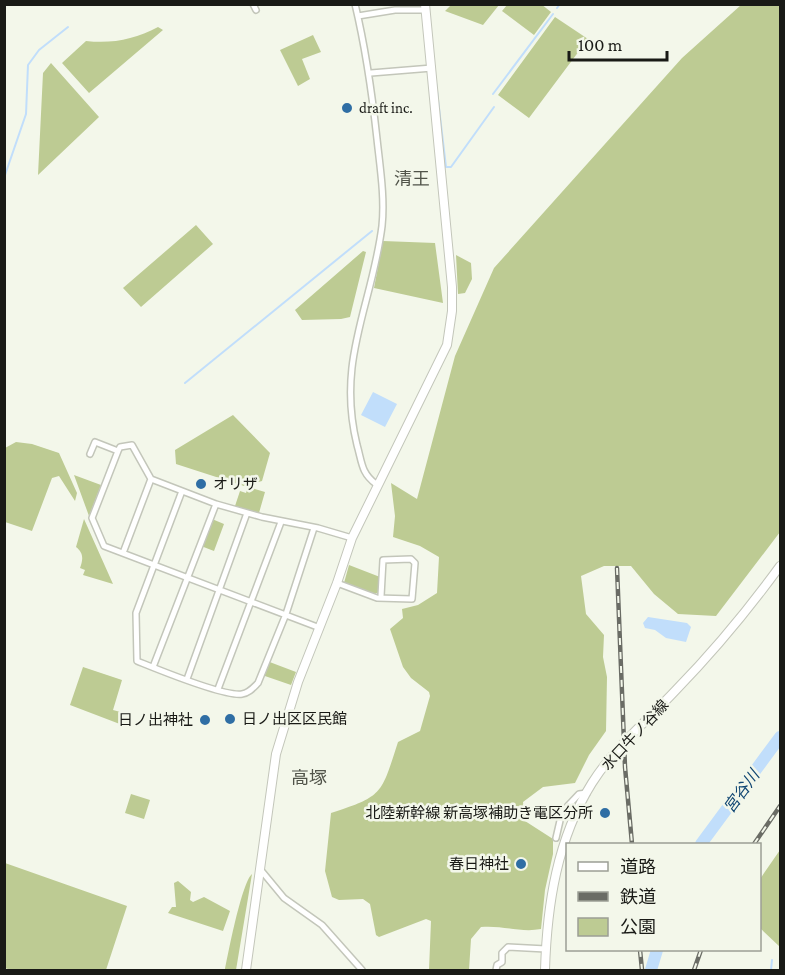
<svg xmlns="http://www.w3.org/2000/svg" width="785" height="975" viewBox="0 0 785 975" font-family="'Crimson Pro','Noto Sans JP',serif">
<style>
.green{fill:#bdcb93}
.water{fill:#c1defb}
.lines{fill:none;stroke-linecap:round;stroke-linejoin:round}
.stream{stroke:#c1defb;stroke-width:2}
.river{stroke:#c1defb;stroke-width:12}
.street-casing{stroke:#c3c6ba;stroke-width:8}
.secondary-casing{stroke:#c3c6ba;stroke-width:10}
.street{stroke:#fff;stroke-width:5}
.secondary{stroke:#fff;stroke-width:8}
.rail-casing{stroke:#6a6c65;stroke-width:4.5}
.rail{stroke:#f3f7ea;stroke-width:2;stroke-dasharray:7;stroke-linecap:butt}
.poi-dot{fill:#2f6ea4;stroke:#f3f7ea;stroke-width:2}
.labels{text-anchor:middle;stroke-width:5;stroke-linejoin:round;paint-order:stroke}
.poi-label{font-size:15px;fill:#191a16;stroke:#f3f7ea;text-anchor:start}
.street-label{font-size:15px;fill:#191a16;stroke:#f3f7ea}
.water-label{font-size:16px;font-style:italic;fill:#104672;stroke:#f3f7ea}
.quarter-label{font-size:18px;fill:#51544a;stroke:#f3f7ea}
</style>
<rect width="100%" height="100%" fill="#f3f7ea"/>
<!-- green -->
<path class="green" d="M541 4 551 12 534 35 502 11 507 5Z
M451 5V4L499 5 483 25 445 11Z
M741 5H780V532L716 616 678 614 654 594 631 566H604L581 576 586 614 604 635 603 657 607 677 606 731 589 755 575 783 543 787 523 802 525 821 553 839V854L545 890 541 929C521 933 502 925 481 927L471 939 469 970H429L431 921 426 919 379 937 376 935 370 904 363 899 339 900 332 897 325 871 331 813C384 796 381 794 398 742L420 731 430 696 429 692 411 678 403 667 390 629 403 618 402 609 418 605 437 593 439 557 420 546 393 537 395 516 391 483 417 499 455 356 494 268 682 58Z
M555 17 588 39 529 118 498 95Z
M158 27 163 30 89 93 62 63 86 41C113 44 135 39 158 27Z
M313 35 321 52 302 59 310 79 298 86 280 50Z
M51 63 99 117 38 175 43 73Z
M196 225 213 244 141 307 123 288Z
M383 241 435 243 443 303 374 288Z
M363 251 366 252 350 317 341 319 302 320 295 310Z
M456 255 471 263 472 279 465 293 458 294Z
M233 415 270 453 262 481 244 486 176 464 175 450Z
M16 442 32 444 59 453 77 493 75 501 59 476 52 478 32 531 5 522V448Z
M74 475 101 485 89 516Z
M248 487 265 492 259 513 235 506 240 491 246 493Z
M84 519 113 584 83 575 85 570 80 568C83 560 84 553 76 547Z
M212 519 224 524 214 551 201 546Z
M349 565 380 577V592L374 594 344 583Z
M267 661 296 672 291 685 262 675Z
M83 667 122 680 113 710 128 714 125 726 70 705Z
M131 794 150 800 144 819 125 813Z
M780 850V947L760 928V879Z
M5 863 127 906 106 970H11L5 968Z
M252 874 236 970H225C228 954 242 882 252 874Z
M178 881 191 892 190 900 193 902 204 897 230 911 223 931 168 913 172 907H176L174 883Z"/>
<!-- water -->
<path class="water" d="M373 392 397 404 385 427 361 415Z
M648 617 687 623 691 627 686 642 666 638 655 630 645 628 643 623Z"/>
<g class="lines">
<!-- stream -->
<path class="stream" d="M557 8 560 4
M435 74 446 167H451L494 107
M493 94 553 14
M4 178 26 114 28 65 39 50 68 27
M185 383 372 231
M771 970 772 960"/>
<!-- river -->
<path class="river" d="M701 844 780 737
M651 970 657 950"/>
<defs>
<path id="street" d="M253 4 256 10
M355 4C366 50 372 93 377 139 380 167 385 198 382 226 372 306 336 360 357 445 362 462 361 473 376 484
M358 16 395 10H426
M371 73 432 68
M90 454 95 442 118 451
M182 491 136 613 137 661C157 669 224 697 242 694 249 693 253 688 258 683L286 614 314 528
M123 553 151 479
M337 583 377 598 412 599 415 563 411 559 383 560 381 596
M320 628 104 546 92 518 118 451 120 447 132 445 151 479 216 504 262 517 318 528 352 538
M153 667 216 504
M187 679 247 513
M218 689 281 522
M556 838 562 812 579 794 587 793
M260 869 284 898 322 925 362 970
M496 970 497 965 502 962V953L508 947 546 949"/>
<path id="secondary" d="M246 970 276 754 298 682 337 583 352 538 447 345 452 311V287L425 4
M545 970C547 905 557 839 592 783 614 748 647 721 675 691 713 652 748 610 780 566"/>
</defs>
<!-- street casing -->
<use href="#street" class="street-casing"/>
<!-- secondary casing -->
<use href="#secondary" class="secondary-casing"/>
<!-- street -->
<use href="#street" class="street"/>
<!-- secondary -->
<use href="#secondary" class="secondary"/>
<defs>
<path id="rail" d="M617 568 625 767 632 844
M754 844 780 806
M640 950 642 970
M694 970 701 950"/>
</defs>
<!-- rail casing -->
<use href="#rail" class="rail-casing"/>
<!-- rail -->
<use href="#rail" class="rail"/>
</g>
<!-- markers -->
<g class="poi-dot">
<circle cx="347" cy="108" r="6"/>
<circle cx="201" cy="484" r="6"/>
<circle cx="230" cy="719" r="6"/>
<circle cx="205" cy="720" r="6"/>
<circle cx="605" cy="813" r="6"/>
<circle cx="521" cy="864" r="6"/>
</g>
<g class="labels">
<!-- poi labels -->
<g class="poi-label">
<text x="359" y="113">draft inc.</text>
<text x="213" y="489">オリザ</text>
<text x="242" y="724">日ノ出区区民館</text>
<text x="193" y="725" text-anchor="end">日ノ出神社</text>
<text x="593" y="818" text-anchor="end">北陸新幹線 新高塚補助き電区分所</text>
<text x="509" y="869" text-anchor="end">春日神社</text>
</g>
<!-- street labels -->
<g class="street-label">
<text transform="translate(635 735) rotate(-47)" y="5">水口牛ノ谷線</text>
</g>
<!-- water labels -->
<g class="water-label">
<text transform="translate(741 791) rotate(-54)" y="6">宮谷川</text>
</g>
<!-- quarter labels -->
<g class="quarter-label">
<text x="412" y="185">清王</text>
<text x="309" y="784">高塚</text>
</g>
</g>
<!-- border -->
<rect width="785" height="975" fill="none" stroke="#191a16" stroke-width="12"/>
<!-- legend -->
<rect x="566" y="843" width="195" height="108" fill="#f3f7ea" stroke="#9c9f95" stroke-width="1.5"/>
<rect x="578" y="862" width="30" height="9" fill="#ffffff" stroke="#9c9f95" stroke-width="1.5"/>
<text x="620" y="873" font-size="18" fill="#191a16">道路</text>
<rect x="578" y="892" width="30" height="9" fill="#6a6c65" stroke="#9c9f95" stroke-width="1.5"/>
<text x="620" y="903" font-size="18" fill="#191a16">鉄道</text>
<rect x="578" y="918" width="30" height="18" fill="#bdcb93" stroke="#9c9f95" stroke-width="1.5"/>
<text x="620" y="933" font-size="18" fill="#191a16">公園</text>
<!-- scale -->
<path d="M569 51v9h98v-9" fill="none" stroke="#191a16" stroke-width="3"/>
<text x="578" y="51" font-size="18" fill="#191a16" stroke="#f3f7ea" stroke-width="4.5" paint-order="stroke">100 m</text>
</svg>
